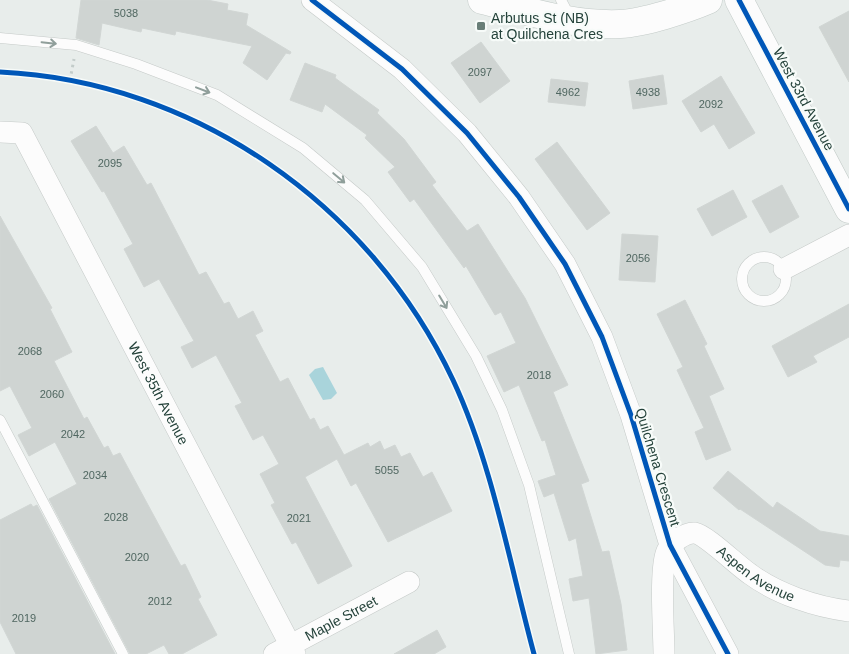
<svg xmlns="http://www.w3.org/2000/svg" width="849" height="654" viewBox="0 0 849 654" font-family="Helvetica,sans-serif">
<style>
.water{fill:#a9d4db}
.building{fill:#cfd4d2;stroke:#d1d6d4}
.lines{fill:none;stroke-linecap:round;stroke-linejoin:round}
.lane-casing{stroke:#c5cac8;stroke-width:11}
.street-casing{stroke:#c5cac8;stroke-width:22}
.secondary-casing{stroke:#c3cbc8;stroke-width:29}
.path{stroke:#c3ccca;stroke-width:3;stroke-dasharray:2.5 4;stroke-linecap:butt}
.lane{stroke:#fcfcfc;stroke-width:10}
.street{stroke:#fcfcfc;stroke-width:21}
.secondary{stroke:#fcfcfc;stroke-width:28}
.cycleway-casing{stroke:#f7fbf9;stroke-width:8}
.cycleway{stroke:#0057b8;stroke-width:5}
.oneway{stroke:#909f9b}
.poi-dot{fill:#697e78;stroke:#f7fbf9;stroke-width:2}
.labels{text-anchor:middle;stroke-width:4.5;stroke-linejoin:round;paint-order:stroke}
.number-label{font-size:11px;fill:#506761}
.poi-label{font-size:14px;fill:#24423a;stroke:#f7fbf9;text-anchor:start}
.street-label{font-size:14px;fill:#24423a;stroke:#f7fbf9}
</style>
<rect width="100%" height="100%" fill="#e8edeb"/>
<!-- water -->
<path class="water" d="M323 367 337 393 331 399 323 400 309 375 315 369Z"/>
<!-- building -->
<path class="building" d="M81 0H207L228 4 227 10 248 14 246 25 291 52 290 54 286 53 267 80 243 63 252 46 176 31 175 35 142 28 141 32 102 23 99 45 76 38Z
M849 11V82L819 27Z
M481 42 510 81 480 103 451 63Z
M305 63 336 75 335 78 379 110 377 113 404 139 436 182 432 185 467 231 478 224 525 298 568 385 553 392 589 481 581 484 602 552 609 551 621 604 627 650 596 654 589 598 573 601 569 579 583 576 576 538 569 541 554 493 544 497 538 481 556 475 545 440 542 441 519 385 504 392 487 356 516 343 501 312 495 315 466 266 464 268 414 199 410 202 388 172 395 167 365 138 367 135 325 104 322 112 290 100Z
M663 75 667 104 633 109 629 81Z
M721 76 755 133 729 149 714 124 701 132 682 101Z
M551 79 588 83 585 106 548 102Z
M96 126 113 153 124 146 147 185 151 183 199 275 206 272 224 304 229 302 238 319 253 311 263 331 255 335 280 382 288 378 310 420 314 418 320 430 328 426 344 455 368 443 370 447 380 441 384 450 395 445 401 457 410 453 423 477 432 472 452 511 388 542 356 483 351 486 337 459 305 477 352 566 318 584 296 542 292 544 271 505 275 503 260 474 279 464 263 435 253 440 235 406 242 403 216 355 192 368 181 347 194 341 159 279 144 287 124 249 133 244 104 191 102 192 71 141Z
M557 142 610 213 587 230 535 159Z
M782 185 799 217 770 233 752 201Z
M733 190 747 217 712 236 697 209Z
M0 216 52 308 50 309 72 352 54 361 84 419 87 417 104 448 108 446 113 456 120 453 181 566 185 564 201 597 198 599 217 635 182 654H169L164 645 146 654H130L49 499 77 484 55 442 29 456 18 435 32 428 10 386 0 391Z
M622 234 658 236 655 282 619 280Z
M685 300 707 344 704 346 724 389 709 396 731 450 706 460 695 432 704 428 677 370 683 367 657 314Z
M849 304V337L813 356 817 362 788 377 772 346Z
M728 471 773 508 777 502 820 531 849 536V561L840 560 839 567 825 565 740 509 739 510 713 488Z
M31 504 33 507 37 505 115 654H16L0 622V520Z
M437 630 446 647 434 654H394Z"/>
<g class="lines">
<defs>
<path id="lane" d="M561 0 570 17
M0 38 76 45 136 64 217 95 303 148 365 200 422 267 476 356 502 410 529 485 569 654
M742 279a22 22 0 1 1 44 0a22 22 0 1 1-44 0Z
M0 420 123 654"/>
<g id="street">
<path d="M312 0 402 69 467 133 519 197 565 264 602 337 631 415 670 545 728 654"/>
<path id="s1" d="M0 132 22 133 295 654"/>
<path d="M784 269 849 235"/>
<path id="s2" d="M274 654 409 582"/>
<path id="s3" d="M664 654C664 633 659 568 667 551 671 543 685 532 695 533 706 535 738 566 750 574 777 594 816 607 849 611"/>
</g>
<path id="secondary" d="M482 0C527 11 573 26 620 24 644 23 687 9 708 0
M739 0 849 209"/>
</defs>
<!-- lane casing -->
<use href="#lane" class="lane-casing"/>
<!-- street casing -->
<use href="#street" class="street-casing"/>
<!-- secondary casing -->
<use href="#secondary" class="secondary-casing"/>
<!-- path -->
<path class="path" d="M70 80 74 59"/>
<!-- lane -->
<use href="#lane" class="lane"/>
<!-- street -->
<use href="#street" class="street"/>
<!-- secondary -->
<use href="#secondary" class="secondary"/>
<defs>
<path id="cycleway" d="M312 0 402 69 467 133 519 197 565 264 602 337 631 415 670 545 728 654
M739 0 849 209
M0 72C195 81 371 205 453 380 492 463 510 565 534 654"/>
</defs>
<!-- cycleway casing -->
<use href="#cycleway" class="cycleway-casing"/>
<!-- cycleway -->
<use href="#cycleway" class="cycleway"/>
</g>
<!-- one-way arrows -->
<defs><path id="oneway-shaft" d="M-6 0H5M1.5-3L5.5 0L1.5 3" fill="none" stroke-width="1.6" stroke-linecap="round" stroke-linejoin="round" transform="scale(1.25)"/></defs>
<g class="oneway">
<use href="#oneway-shaft" transform="translate(49 43) rotate(6)"/>
<use href="#oneway-shaft" transform="translate(203 90) rotate(21)"/>
<use href="#oneway-shaft" transform="translate(339 178) rotate(40)"/>
<use href="#oneway-shaft" transform="translate(443 302) rotate(59)"/>
</g>
<!-- markers -->
<rect class="poi-dot" x="476" y="21" width="10" height="10" rx="2.5"/>
<g class="labels">
<!-- number labels -->
<g class="number-label">
<text x="126" y="17">5038</text>
<text x="480" y="76">2097</text>
<text x="568" y="96">4962</text>
<text x="648" y="96">4938</text>
<text x="711" y="108">2092</text>
<text x="110" y="167">2095</text>
<text x="638" y="262">2056</text>
<text x="30" y="355">2068</text>
<text x="539" y="379">2018</text>
<text x="52" y="398">2060</text>
<text x="73" y="438">2042</text>
<text x="387" y="474">5055</text>
<text x="95" y="479">2034</text>
<text x="116" y="521">2028</text>
<text x="299" y="522">2021</text>
<text x="137" y="561">2020</text>
<text x="160" y="605">2012</text>
<text x="24" y="622">2019</text>
</g>
<!-- poi labels -->
<g class="poi-label">
<text x="491" y="23">Arbutus St (NB)<tspan x="491" dy="16">at Quilchena Cres</tspan></text>
</g>
<!-- street labels -->
<g class="street-label">
<text transform="translate(804 99) rotate(62)" y="5">West 33rd Avenue</text>
<text dy="5" stroke="none"><textPath href="#s1" startOffset="316">West 35th Avenue</textPath></text>
<text transform="translate(658 467) rotate(73)" y="5">Quilchena Crescent</text>
<text dy="5" stroke="none"><textPath href="#s3" startOffset="212">Aspen Avenue</textPath></text>
<text dy="5" stroke="none"><textPath href="#s2" startOffset="76">Maple Street</textPath></text>
</g>
</g>
</svg>
